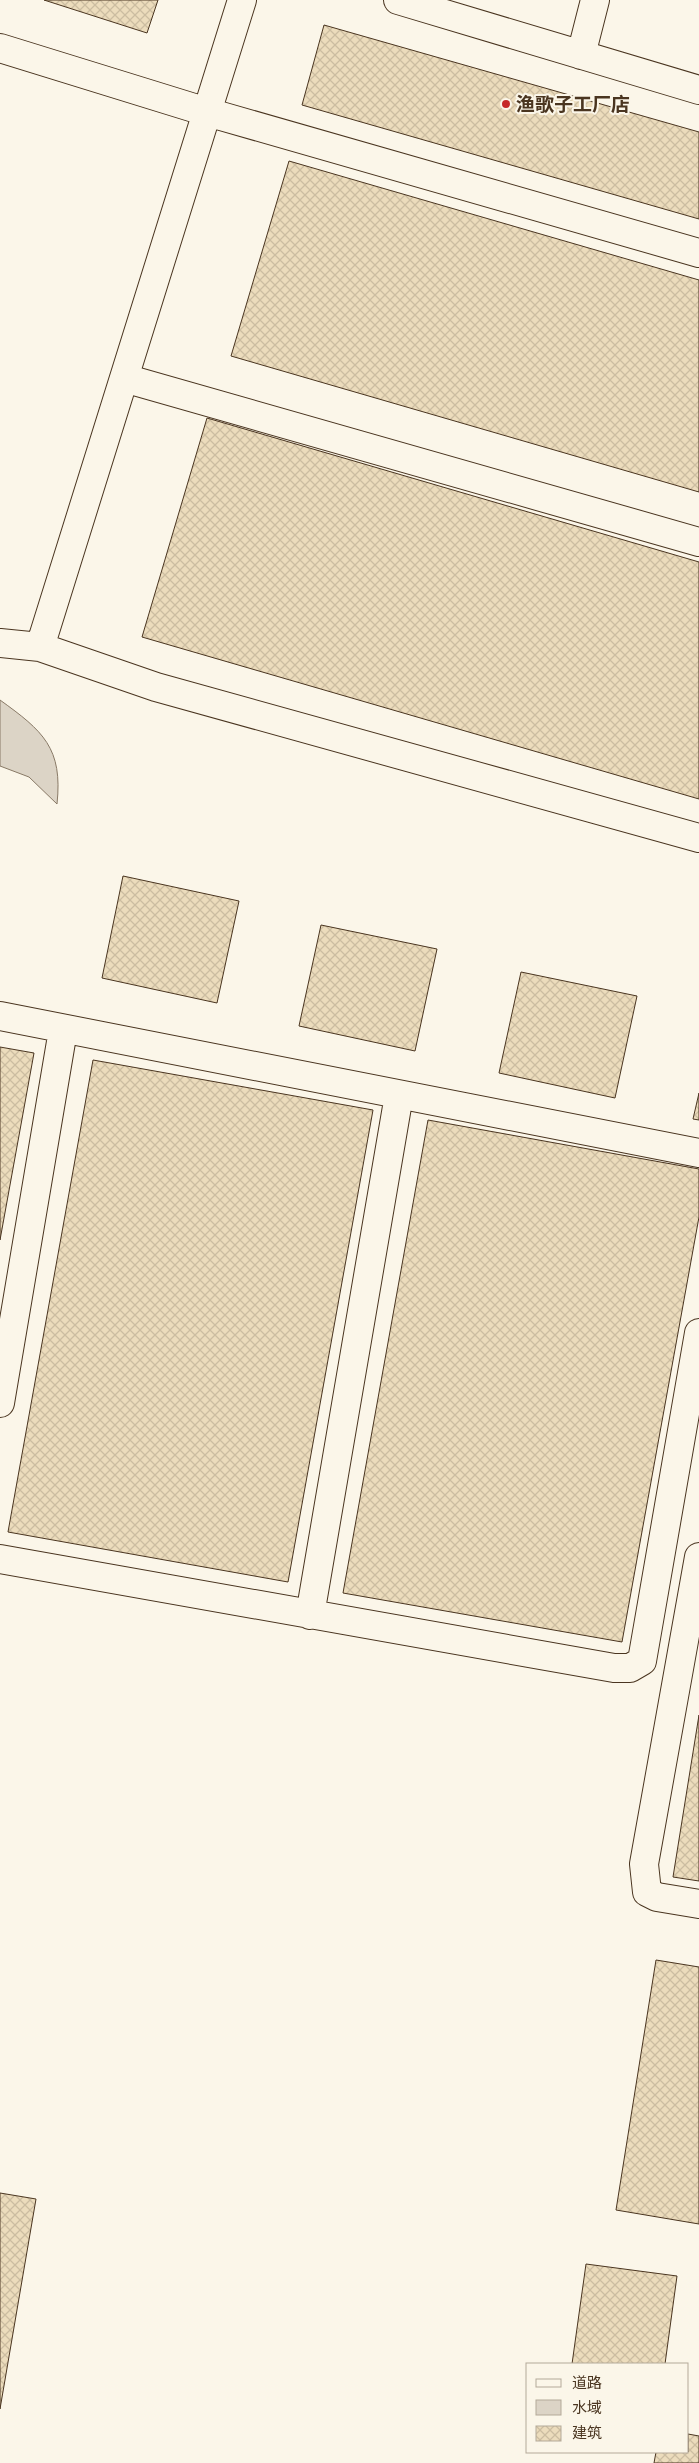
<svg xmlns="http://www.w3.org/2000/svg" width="699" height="2463" viewBox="0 0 699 2463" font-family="'Titillium Web','Noto Sans SC',sans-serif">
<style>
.water{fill:#dcd4c6;stroke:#887966}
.building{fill:url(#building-cross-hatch);stroke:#4a3520}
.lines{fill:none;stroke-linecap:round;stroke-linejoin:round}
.minor-casing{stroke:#4a3520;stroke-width:30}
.minor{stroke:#fbf6e9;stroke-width:28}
.poi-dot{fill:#c62828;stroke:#fbf6e9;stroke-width:2}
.labels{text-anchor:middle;stroke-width:4;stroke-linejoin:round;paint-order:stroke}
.poi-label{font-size:19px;font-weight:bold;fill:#4a3520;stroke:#fbf6e9;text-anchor:start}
</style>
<defs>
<pattern id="building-cross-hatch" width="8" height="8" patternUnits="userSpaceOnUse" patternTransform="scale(1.25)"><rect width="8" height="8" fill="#ecdcbc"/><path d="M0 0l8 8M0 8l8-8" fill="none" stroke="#ccbda1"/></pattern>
</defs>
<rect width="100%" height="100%" fill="#fbf6e9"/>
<!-- water -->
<path class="water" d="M0 700C43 731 63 748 57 804L29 777 0 766Z"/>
<!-- building -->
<path class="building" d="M44 0H158L147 33Z
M324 25 699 132V219L302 105Z
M289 161 699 280V492L231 356Z
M207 418 699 562V799L142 637Z
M123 876 239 901 217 1003 102 978Z
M321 925 437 949 415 1051 299 1026Z
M521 972 637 996 615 1098 499 1073Z
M0 1047 34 1053 0 1240Z
M93 1060 373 1110 288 1582 8 1532Z
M699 1093V1120L693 1119Z
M428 1120 699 1169V1217L622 1642 343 1593Z
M699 1715V1881L673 1877Z
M656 1960 699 1967V2224L616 2210Z
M0 2193 36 2199 0 2409Z
M586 2264 677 2276 665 2364H572Z
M688 2434 699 2436V2463H654L656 2452H688Z"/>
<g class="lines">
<defs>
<path id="minor" d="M398 0 699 90
M0 48 207 112 699 253
M581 55 595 0
M124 378 699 542
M0 643 40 647 156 687 699 838
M40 647 242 0
M0 1016 699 1153
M0 1403 63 1030
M699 1557 644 1864 647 1892 657 1897 699 1904
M0 1559 614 1668H630L642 1661 699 1333
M310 1615 399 1095"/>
</defs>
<!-- minor casing -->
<use href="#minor" class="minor-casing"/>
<!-- minor -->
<use href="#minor" class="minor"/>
</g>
<!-- markers -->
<circle class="poi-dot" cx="506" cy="104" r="5"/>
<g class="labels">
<!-- poi labels -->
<g class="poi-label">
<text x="516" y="111">渔歌子工厂店</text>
</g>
</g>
<!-- legend -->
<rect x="526" y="2363" width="162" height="90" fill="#fbf6e9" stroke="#b4a999"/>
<rect x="536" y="2379" width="25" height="8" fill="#fbf6e9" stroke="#b4a999"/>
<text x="572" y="2388" font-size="15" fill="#4a3520">道路</text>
<rect x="536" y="2400" width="25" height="15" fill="#dcd4c6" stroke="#b4a999"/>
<text x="572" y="2413" font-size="15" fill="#4a3520">水域</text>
<rect x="536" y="2426" width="25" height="15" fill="url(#building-cross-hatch)" stroke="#b4a999"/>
<text x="572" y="2438" font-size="15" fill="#4a3520">建筑</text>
</svg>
